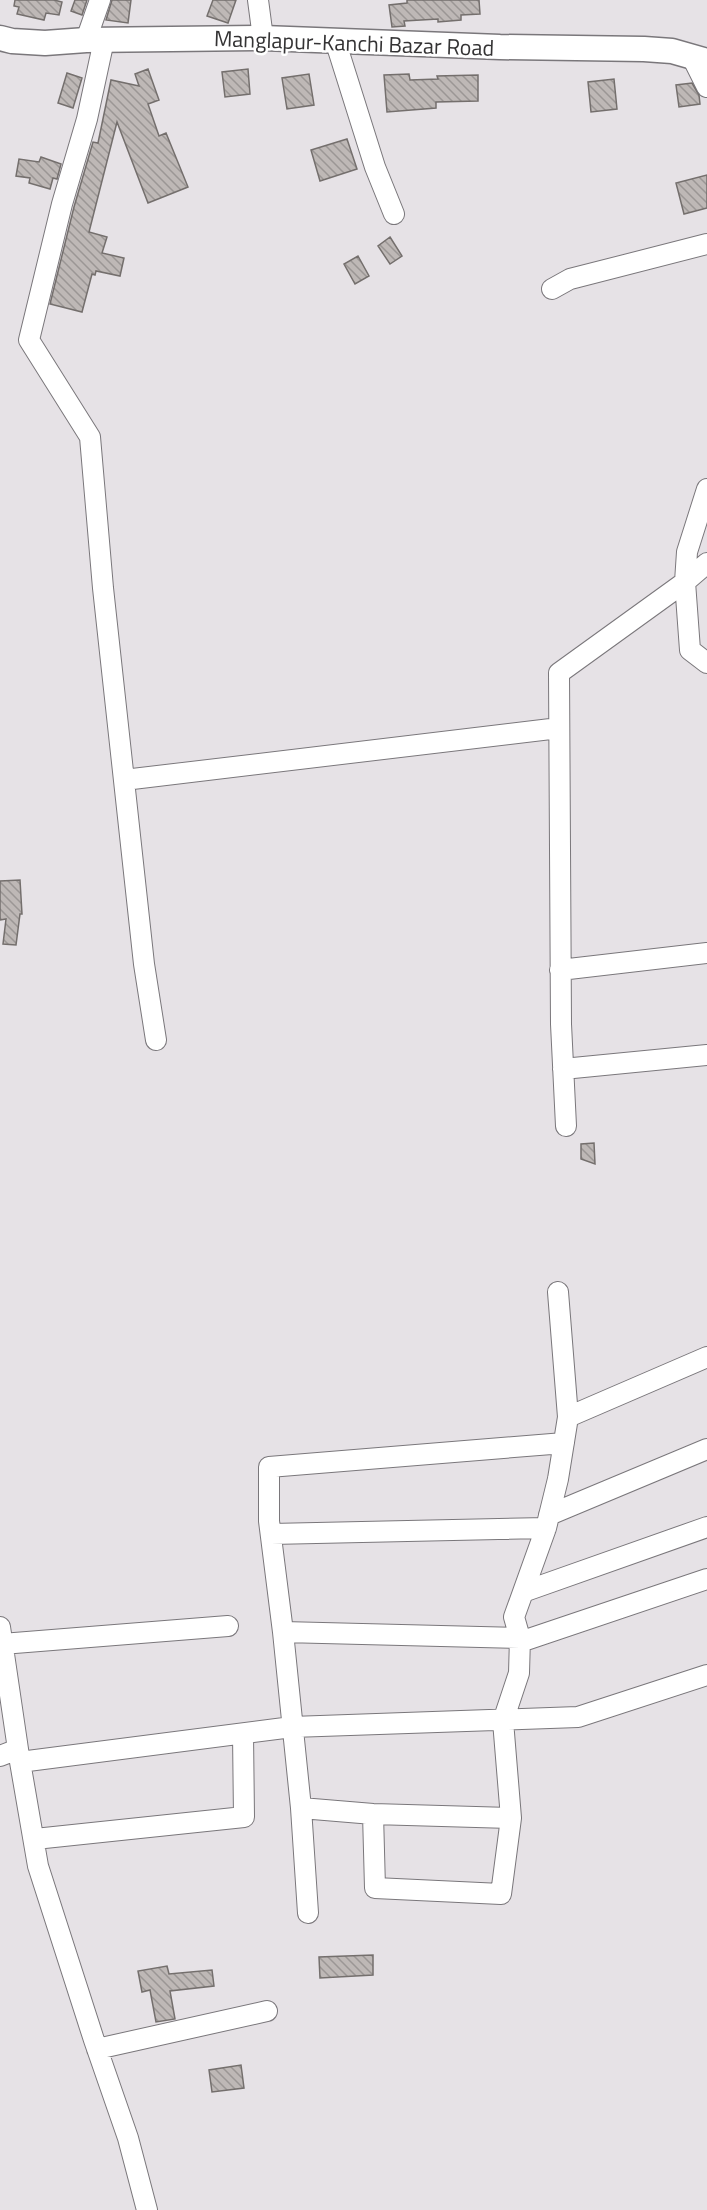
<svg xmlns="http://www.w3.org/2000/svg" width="707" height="2210" viewBox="0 0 707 2210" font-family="'Titillium Web',sans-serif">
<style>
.building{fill:url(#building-back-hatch);stroke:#746f6d;stroke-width:1.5}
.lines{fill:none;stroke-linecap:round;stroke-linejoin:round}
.minor-casing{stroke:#7a777b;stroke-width:22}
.tertiary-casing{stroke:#7a777b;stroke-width:27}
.minor{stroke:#fff;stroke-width:20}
.tertiary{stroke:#fff;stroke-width:24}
.labels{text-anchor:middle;stroke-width:5;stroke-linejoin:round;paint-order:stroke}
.street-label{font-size:22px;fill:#343334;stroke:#fff}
</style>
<defs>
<pattern id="building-back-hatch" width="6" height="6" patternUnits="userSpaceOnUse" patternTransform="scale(1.5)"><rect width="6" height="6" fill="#beb8b6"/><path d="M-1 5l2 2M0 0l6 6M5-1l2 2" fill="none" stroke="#9b9695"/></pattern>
</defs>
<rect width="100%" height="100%" fill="#e6e2e6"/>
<!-- building -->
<path class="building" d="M15 0H54L62 2 59 15 46 13 44 20 17 14 19 7 14 6Z
M75 0H87L82 15 71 11Z
M112 0H131L128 23 106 20Z
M213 0H236L228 23 207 16Z
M407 0H479L480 14 461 15V20L438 22V19L404 21 405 26 392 27 389 5 407 3Z
M148 69 159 100 148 104 159 136 166 133 188 187 148 203 117 122 89 232 107 237 102 253 124 258 120 276 96 271 95 275 92 274 82 312 50 304 74 207 93 142 98 143 111 80 139 86 135 74Z
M248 69 250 94 225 97 222 72Z
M67 73 82 78 73 108 58 103Z
M309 74 314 105 287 109 282 78Z
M409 74 410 80 438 79 437 76 478 75V101L436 102V108L387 112 384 75Z
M614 79 617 109 591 112 588 82Z
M692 83 699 95 700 104 679 107 676 85Z
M347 139 357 169 320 181 311 150Z
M41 157 61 164 57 179 53 178 50 189 29 183 30 178 16 176 19 159 39 162Z
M707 175V208L684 214 676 183Z
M390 237 402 256 390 264 378 246Z
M358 256 369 276 355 284 344 264Z
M20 880 22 914H20L16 945 3 944 6 919 0 920V881Z
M594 1143 595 1164 581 1159V1144Z
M373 1955V1975L320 1978 319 1957Z
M167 1966 169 1974 212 1970 214 1986 170 1991 175 2019 156 2022 150 1990 142 1992 138 1971Z
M241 2065 244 2088 212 2092 209 2070Z"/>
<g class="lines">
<defs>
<path id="minor" d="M258 0 263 38
M86 40 100 0
M104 40 87 119 62 204 29 340 90 437 103 588 144 964 156 1040
M335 40 375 167 394 214
M691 55 707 87
M552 289 570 279 707 244
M707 489 687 552 685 582 690 650 707 663
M124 780 559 728
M560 970 707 953
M563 1069 707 1055
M566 1126 561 1024 559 673 685 582 707 563
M568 1417 707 1357
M549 1515 707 1449
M271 1534 546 1528
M523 1592 707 1527
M0 1627 19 1756 38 1866 94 2040 128 2138 147 2210
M283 1632 520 1638
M520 1642 707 1579
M2 1644 228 1626
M0 1756 18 1749
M20 1762 292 1727 578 1717 707 1675
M301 1808 308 1913
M373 1814 375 1888 501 1894 511 1818 503 1721 519 1673 520 1638 514 1617 546 1528 558 1479 568 1417 558 1292
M511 1818 373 1814 301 1808 283 1632 269 1521V1467L564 1443
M35 1839 244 1817 243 1734
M97 2049 267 2011"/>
<path id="tertiary" d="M0 38 12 41 45 43 86 40 263 38 500 47 644 49 672 51 707 61"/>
</defs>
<!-- minor casing -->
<use href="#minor" class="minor-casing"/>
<!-- tertiary casing -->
<use href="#tertiary" class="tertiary-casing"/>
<!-- minor -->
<use href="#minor" class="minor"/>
<!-- tertiary -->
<use href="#tertiary" class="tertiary"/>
</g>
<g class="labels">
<!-- street labels -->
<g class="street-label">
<text transform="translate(354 43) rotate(2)" y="8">Manglapur-Kanchi Bazar Road</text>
</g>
</g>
</svg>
